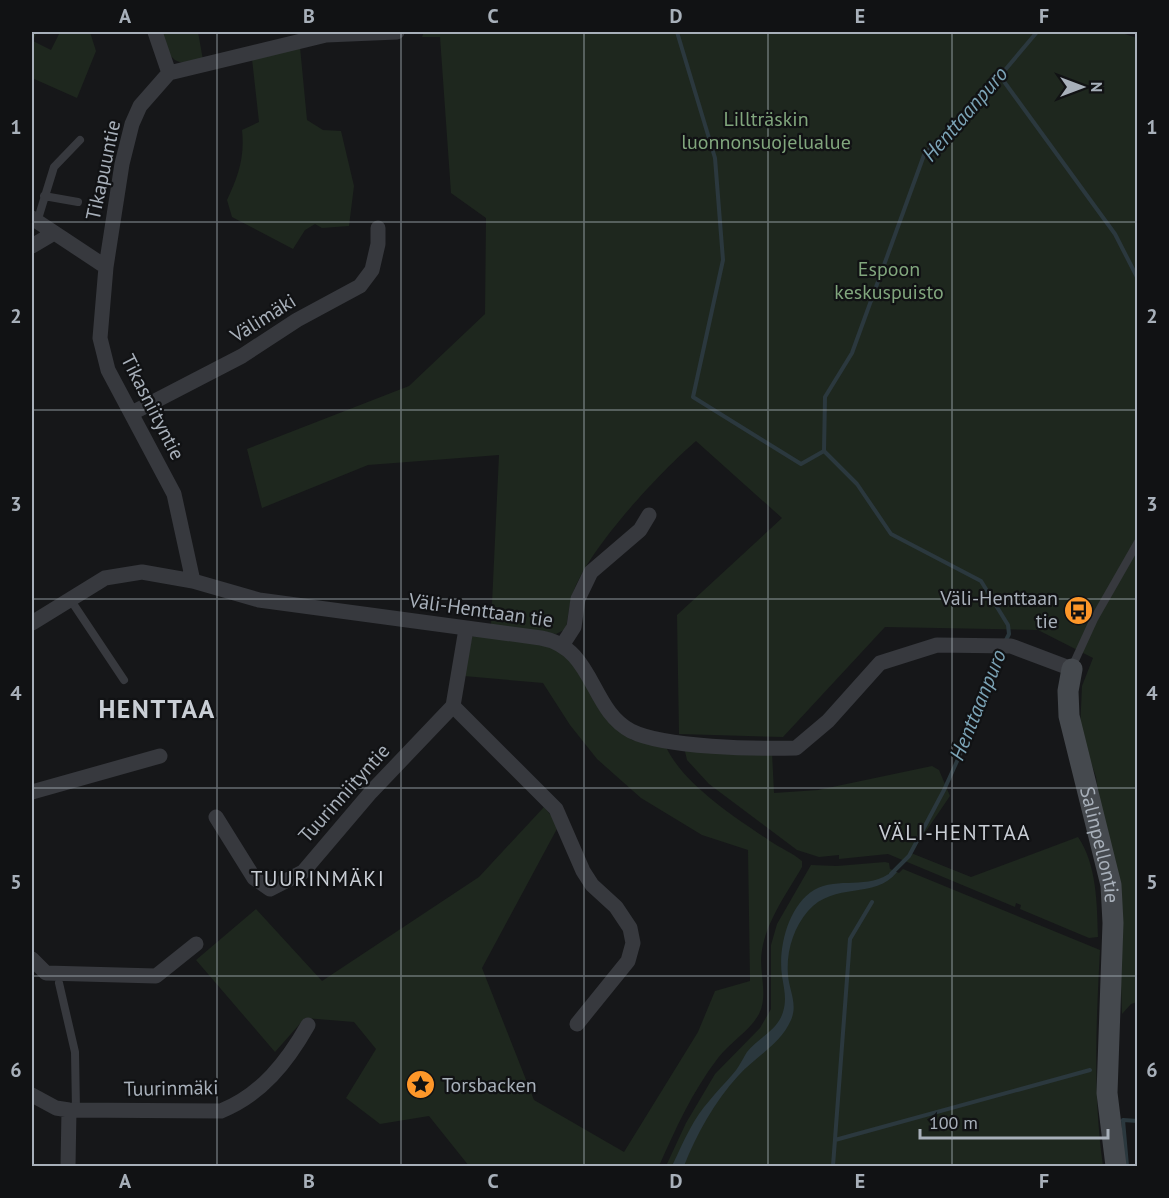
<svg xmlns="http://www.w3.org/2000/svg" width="1169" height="1198" viewBox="0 0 1169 1198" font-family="'PT Sans',sans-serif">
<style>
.green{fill:#1e271e}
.water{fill:#2b383e}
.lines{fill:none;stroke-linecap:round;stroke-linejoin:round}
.stream{stroke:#2b383e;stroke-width:4}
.lane{stroke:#37393e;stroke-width:8}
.street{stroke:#37393e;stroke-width:15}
.secondary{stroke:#45494e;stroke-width:21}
.grid{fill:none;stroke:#a8b0ba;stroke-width:1.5;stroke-opacity:0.55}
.labels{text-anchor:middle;stroke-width:4.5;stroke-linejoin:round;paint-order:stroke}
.park-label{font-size:20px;fill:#81a67d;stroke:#111214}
.street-label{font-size:20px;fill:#a8b0ba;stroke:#111214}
.poi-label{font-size:20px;fill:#a8b0ba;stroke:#111214;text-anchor:end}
.water-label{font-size:21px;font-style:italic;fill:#7ca4b7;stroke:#111214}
.neighbourhood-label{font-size:21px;letter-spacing:1.5px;fill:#c9ced5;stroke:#111214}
.district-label{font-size:26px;font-weight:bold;letter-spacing:1.5px;fill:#c9ced5;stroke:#111214}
.neatline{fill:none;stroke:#a8b0ba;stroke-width:2}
.grid-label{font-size:20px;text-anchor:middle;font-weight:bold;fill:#a8b0ba}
</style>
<rect width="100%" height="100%" fill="#161719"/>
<!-- green -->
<path class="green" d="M32 32H37L33 41 51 50 60 32H90L96 51 77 98 32 78Z
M160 32H198L203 60C171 68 171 58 160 32Z
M424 32H1119L1137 38V1002L1131 1004 1122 1014 1119 930 1096 777 1080 730 1082 686 1093 658 1038 630 885 627 783 737 679 734 677 615 782 518 696 441C660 472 588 549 573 593 569 604 568 618 566 629L556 634 491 625 499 455 368 465 262 508 247 449 409 386 485 314 486 218 451 193 440 37H422Z
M300 47 307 120 323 130 341 131 354 186 349 226 322 228 315 224 305 230 293 249 232 217 227 200C238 177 245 157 242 130L259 122 252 59Z
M478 634 544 643 564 650 608 720 632 740 666 747C684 785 736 818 770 841 780 848 793 853 802 861V867C787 893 767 920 762 950 758 971 769 994 759 1014 749 1032 731 1041 718 1058 692 1092 676 1128 659 1166H469L429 1116 380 1124 346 1098 376 1049 354 1022 305 1018 275 1052 196 960 256 909 322 981 479 877 544 807 559 825 482 968 534 1100 624 1152 698 1032 715 991 750 981 748 850 702 835 641 798 597 759 570 725 543 683 464 676 472 637Z
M684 747 772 752 774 793 818 790 932 766 939 770 950 796 911 853 971 877 1078 837C1097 865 1097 904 1098 937L1089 938 1020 909 1021 905 1016 903 1015 907 888 854 839 859V855L819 857 797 850 709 784 687 760Z
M885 862 889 863 890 869 899 873 903 869 1100 950C1096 1023 1093 1094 1103 1166H666L686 1123 715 1074 760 1028 771 1009V945L777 924 811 865 837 866Z"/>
<!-- water -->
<path class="water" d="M893 871 897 872C875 900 834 881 808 911 793 928 786 953 788 975 789 990 798 1004 791 1020 780 1045 756 1056 738 1076 715 1101 696 1135 684 1166H672C678 1154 683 1141 690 1129 700 1109 717 1092 732 1075 738 1069 742 1060 747 1052 758 1038 778 1030 783 1012 787 999 784 989 782 976 778 948 788 906 814 890 838 876 868 891 893 871Z"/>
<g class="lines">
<!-- stream -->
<path class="stream" d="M677 32 715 158 723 260 693 397 801 464 824 451
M1000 76 1115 234 1138 279
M1005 642 1009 634 1008 625 981 581 891 534 857 484 824 451 825 397 852 353 924 155 1000 76 1037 32
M891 874 909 856 944 790 991 686 996 661 1002 649
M835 1140 1090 1070
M833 1166 850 939 872 902
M1127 1166 1123 1120 1138 1121"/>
<!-- lane -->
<path class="lane" d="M44 196 78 202
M37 222 54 167 80 140
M70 599 124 680
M1072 667 1094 619 1138 542
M59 983 75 1052 76 1110"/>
<!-- street -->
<path class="street" d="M155 32 169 73
M32 218 106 267 100 338 108 370 174 494 193 581
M32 246 54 233
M106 267 122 164 132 124 140 106 169 73 326 35 397 32
M132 413 242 356 297 320 360 286 372 270 378 244V228
M32 623 105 578 142 572 193 581 259 600 541 638C594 647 590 710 631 731 665 748 757 749 796 748L828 721 880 663 937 645 1011 646 1072 669
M563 644 574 627 578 599 591 572 640 530 649 515
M453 706 556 809 583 871 592 885 616 907 630 928 633 943 628 961 577 1024
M32 792 160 756
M216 817 254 878 270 889 303 872 371 792 453 706 466 629
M32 959 46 973 156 976 196 944
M32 1095 56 1108 69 1110 221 1111C261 1095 287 1062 308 1025
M68 1166 69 1110"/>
<!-- secondary -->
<path class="secondary" id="s1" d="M1072 669 1068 691 1069 716 1111 885 1113 923 1107 1093 1116 1166"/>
</g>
<!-- grid -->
<path class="grid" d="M217 32V1166M401 32V1166M584 32V1166M768 32V1166M952 32V1166M32 222H1138M32 410H1138M32 599H1138M32 788H1138M32 976H1138"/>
<!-- icons -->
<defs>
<symbol id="bus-disc" viewBox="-11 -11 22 22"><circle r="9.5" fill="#fe9729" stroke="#111214"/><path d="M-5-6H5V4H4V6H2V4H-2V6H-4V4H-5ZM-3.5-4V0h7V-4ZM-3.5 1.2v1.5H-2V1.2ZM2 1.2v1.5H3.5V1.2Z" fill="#111"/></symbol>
<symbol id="sight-disc" viewBox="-11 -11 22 22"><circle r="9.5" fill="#fe9729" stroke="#111214"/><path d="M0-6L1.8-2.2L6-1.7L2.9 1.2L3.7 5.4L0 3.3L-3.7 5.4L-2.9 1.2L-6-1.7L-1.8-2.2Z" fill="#111"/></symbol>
</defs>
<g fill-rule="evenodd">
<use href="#bus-disc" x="1062" y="594" width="33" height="33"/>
<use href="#sight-disc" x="404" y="1068" width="33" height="33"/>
</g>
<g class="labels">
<!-- park labels -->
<g class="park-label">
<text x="766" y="126">Lillträskin<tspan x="766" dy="23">luonnonsuojelualue</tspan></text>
<text x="889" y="276">Espoon<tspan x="889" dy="23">keskuspuisto</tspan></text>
</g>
<!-- street labels -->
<g class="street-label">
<text transform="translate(103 170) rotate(-78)" y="7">Tikapuuntie</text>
<text transform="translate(263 318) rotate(-32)" y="7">Välimäki</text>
<text transform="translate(153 407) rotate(63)" y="7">Tikasniityntie</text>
<text transform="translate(481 610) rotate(8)" y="7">Väli-Henttaan tie</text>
<text transform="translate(344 793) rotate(-48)" y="7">Tuurinniityntie</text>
<text dy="7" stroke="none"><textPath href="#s1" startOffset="180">Salinpellontie</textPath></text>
<text transform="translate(171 1088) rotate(-1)" y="7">Tuurinmäki</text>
</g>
<!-- poi labels -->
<g class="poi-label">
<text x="1058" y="605">Väli-Henttaan<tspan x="1058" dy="23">tie</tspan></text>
<text x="442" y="1092" text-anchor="start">Torsbacken</text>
</g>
<!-- water labels -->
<g class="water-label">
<text transform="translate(965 114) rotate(-49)" y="7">Henttaanpuro</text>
<text transform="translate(978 705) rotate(-68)" y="7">Henttaanpuro</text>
</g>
<!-- neighbourhood labels -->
<g class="neighbourhood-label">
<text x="955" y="840">VÄLI-HENTTAA</text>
<text x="318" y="886">TUURINMÄKI</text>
</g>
<!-- district labels -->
<g class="district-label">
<text x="157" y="718">HENTTAA</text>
</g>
</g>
<!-- border -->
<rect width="1169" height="1198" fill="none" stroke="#111214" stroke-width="66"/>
<!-- north arrow -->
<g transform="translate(1082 87) rotate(90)" stroke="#111214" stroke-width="4.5" paint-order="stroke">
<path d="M0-4.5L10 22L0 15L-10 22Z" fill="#a8b0ba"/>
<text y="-9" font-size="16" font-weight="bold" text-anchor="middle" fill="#a8b0ba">N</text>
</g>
<!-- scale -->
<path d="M920 1129v9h188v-9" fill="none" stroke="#a8b0ba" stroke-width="3"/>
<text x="929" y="1129" font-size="18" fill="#a8b0ba" stroke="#111214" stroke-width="4.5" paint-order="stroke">100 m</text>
<rect x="33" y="33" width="1103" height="1132" class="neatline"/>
<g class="grid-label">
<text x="125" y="23">A</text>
<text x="309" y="23">B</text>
<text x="493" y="23">C</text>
<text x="676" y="23">D</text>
<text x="860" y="23">E</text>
<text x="1044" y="23">F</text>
<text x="16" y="134">1</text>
<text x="1152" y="134">1</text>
<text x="16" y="323">2</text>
<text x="1152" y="323">2</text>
<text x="16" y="511">3</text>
<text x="1152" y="511">3</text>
<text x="16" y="700">4</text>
<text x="1152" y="700">4</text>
<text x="16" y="889">5</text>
<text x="1152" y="889">5</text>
<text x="16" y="1077">6</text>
<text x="1152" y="1077">6</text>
<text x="125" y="1188">A</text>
<text x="309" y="1188">B</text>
<text x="493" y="1188">C</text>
<text x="676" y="1188">D</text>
<text x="860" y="1188">E</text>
<text x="1044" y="1188">F</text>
</g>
</svg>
